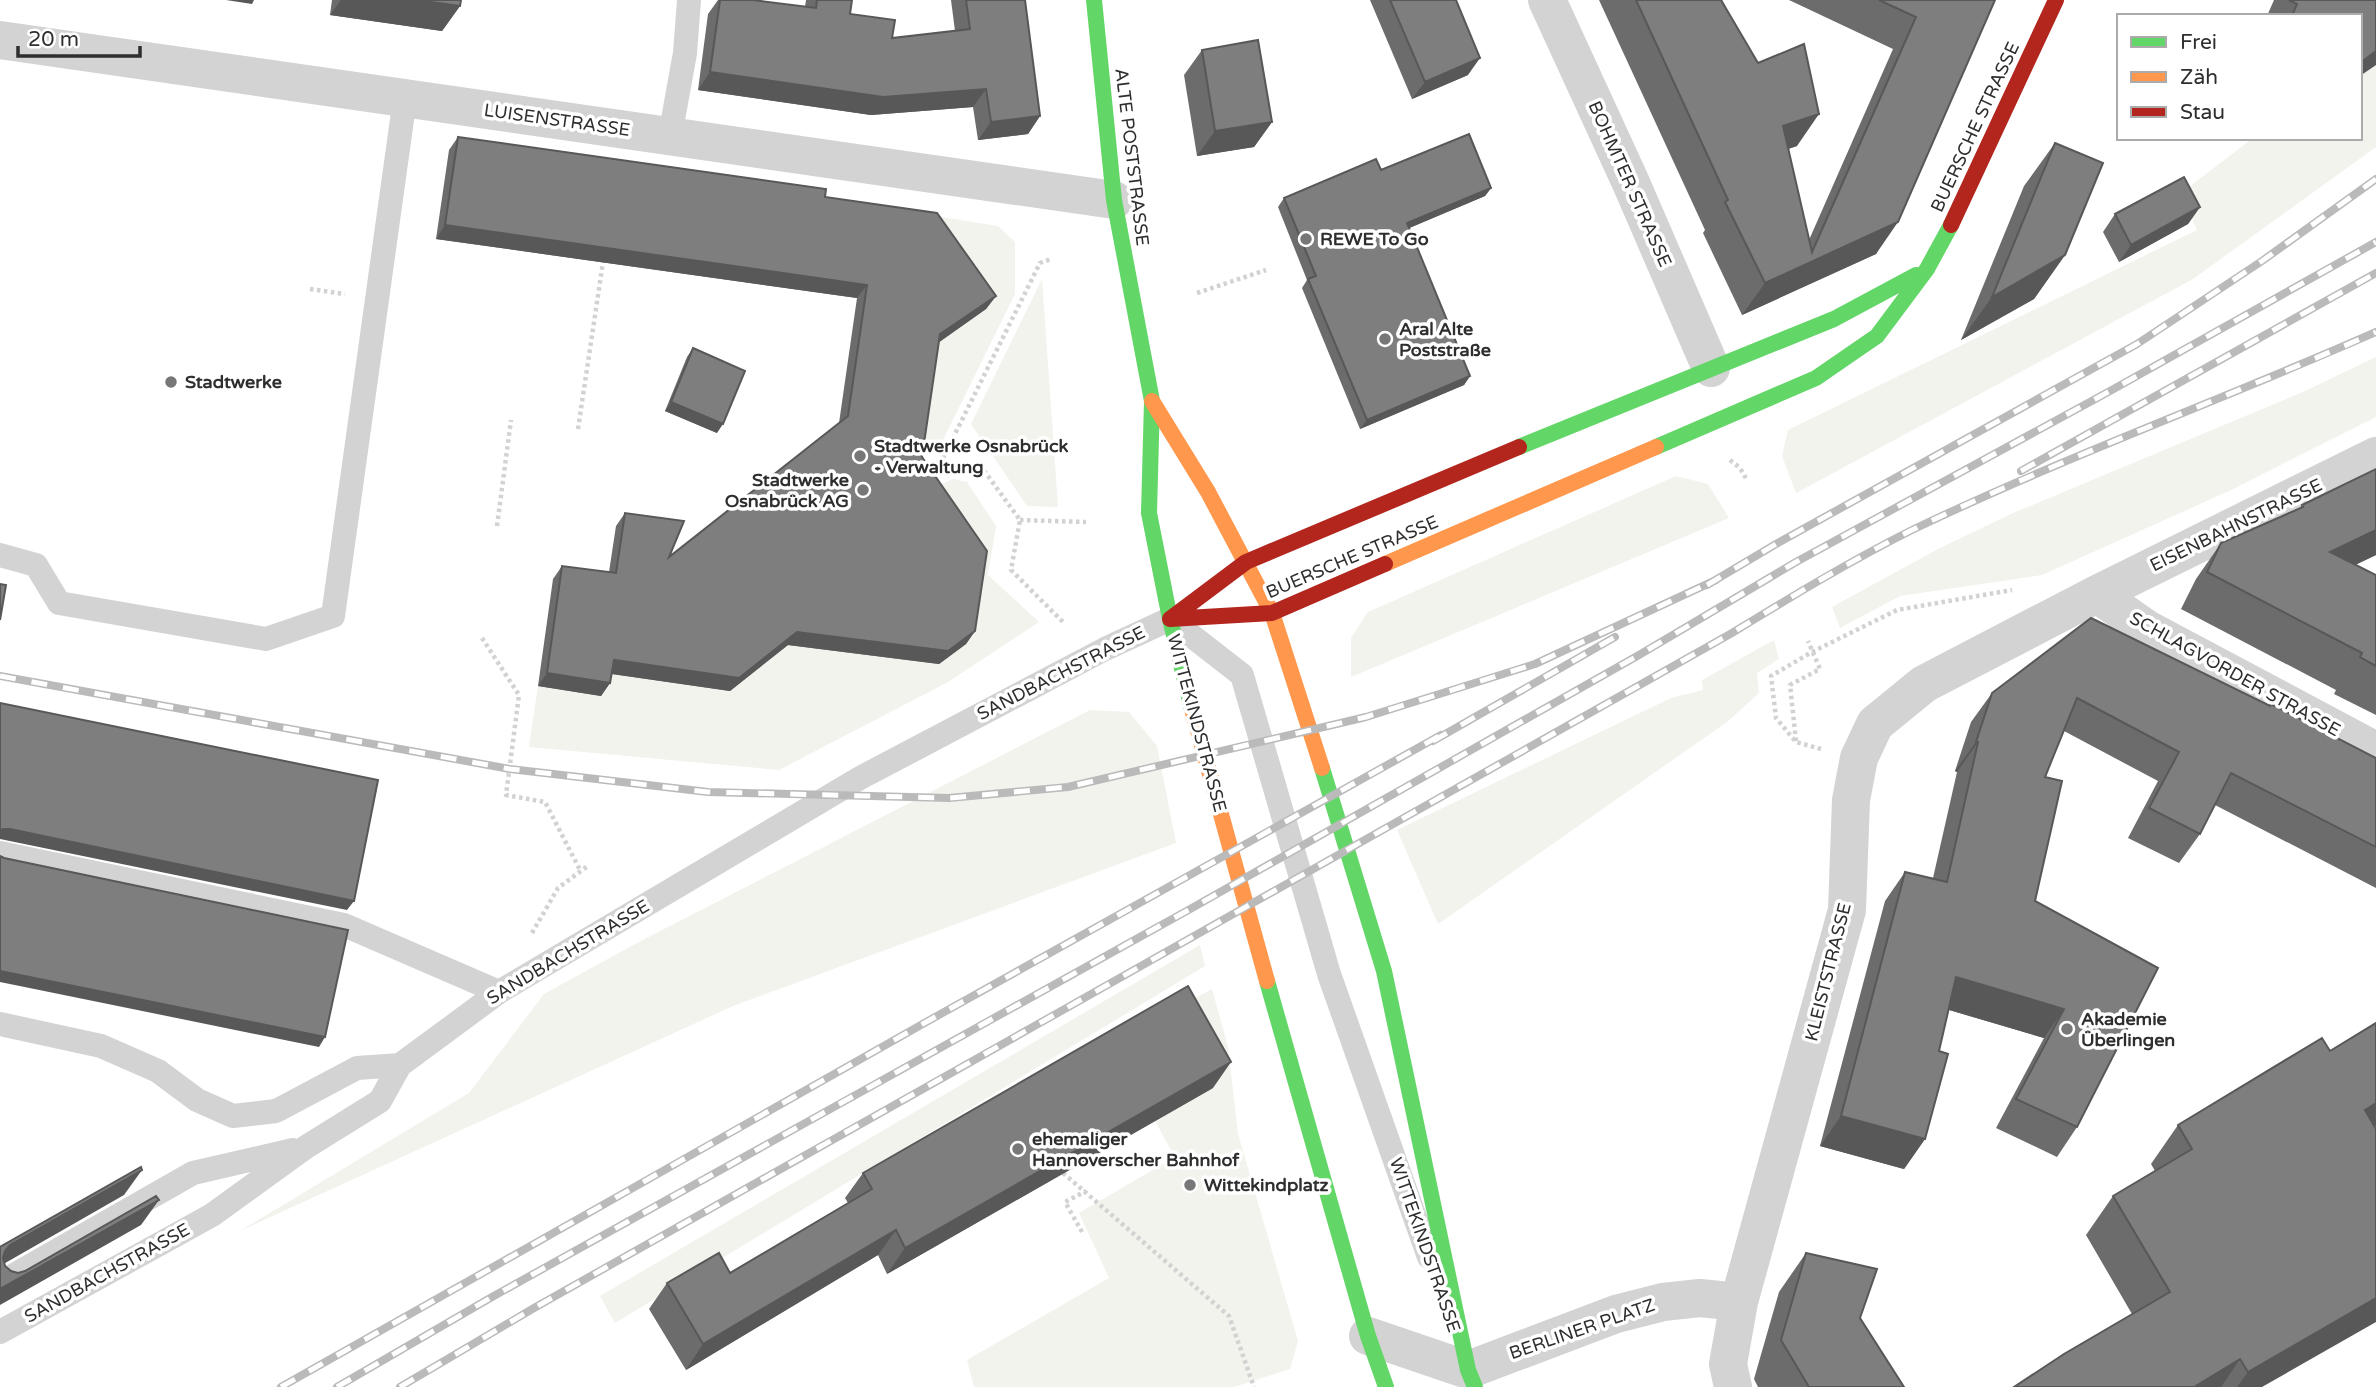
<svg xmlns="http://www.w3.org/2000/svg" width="2376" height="1387" viewBox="0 0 2376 1387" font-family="'Varela Round',sans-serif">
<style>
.green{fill:#f1f3ec}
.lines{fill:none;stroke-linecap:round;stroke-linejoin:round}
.path{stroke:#d2d2d2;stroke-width:4.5;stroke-dasharray:3.5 3.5;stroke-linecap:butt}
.lane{stroke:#d3d3d3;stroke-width:24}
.street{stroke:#d3d3d3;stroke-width:38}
.fast{stroke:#63d668;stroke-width:16}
.slow{stroke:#ff974d;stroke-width:16}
.jam{stroke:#b3261e;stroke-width:16}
.rail-casing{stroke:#bababa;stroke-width:8}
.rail{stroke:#fff;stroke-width:5;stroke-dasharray:16;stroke-linecap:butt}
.wall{fill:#6c6c6c}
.shaded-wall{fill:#585858}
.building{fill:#7e7e7e;stroke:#585858;stroke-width:2}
.poi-dot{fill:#777;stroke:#fff;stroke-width:2.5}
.labels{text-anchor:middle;stroke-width:7;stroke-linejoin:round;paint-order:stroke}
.street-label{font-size:18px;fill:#2e2e2e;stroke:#fff}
.poi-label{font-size:18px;font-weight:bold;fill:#2e2e2e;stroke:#fff;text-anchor:start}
</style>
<rect width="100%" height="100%" fill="#fff"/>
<!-- green -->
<path class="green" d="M2376 65V147L2193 279 1796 493 1782 456 1788 430 2197 230 2181 193 2253 138H2360V76Z
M852 203 998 226 1015 242V294L942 442 917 441 931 348 986 309Z
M1042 279 1058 507 1027 506 971 424Z
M2376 357V417L2229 491 2042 575 1900 596 1840 628 1832 607 1938 549 2011 514 2303 392Z
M1676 476 1708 484 1729 518 1351 677V638L1368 612Z
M953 479 967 482 996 526 988 575 1039 622 948 682 779 770 529 747 538 686 601 696 605 673 730 691 788 645 939 664 927 491Z
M1774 640 1779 659 1757 673 1759 693 1727 722 1438 924 1397 830 1671 698 1703 690 1702 680Z
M1090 710 1129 712 1157 746 1176 843 733 1006 240 1231 469 1093 544 994 635 944Z
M1200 945 1205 966 615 1323 600 1296Z
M1212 989 1228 1047 1238 1134 1298 1341 1290 1369 1234 1387H974L967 1360 1109 1278 1079 1213 1175 1157 1155 1121 1213 1087 1170 1012Z"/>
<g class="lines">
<!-- path -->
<path class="path" d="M310 289 345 294
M1197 293 1266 270
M578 429 603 262
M1730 460 1740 468 1747 480
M940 464 1040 263 1051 259
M924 468 940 464 980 465 1020 520 1011 570 1064 623
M1020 520 1086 522
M497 526 511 420
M482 638 519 695 506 795 545 802 580 870
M1796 741 1790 685 1820 669 1808 641
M1821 749 1796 742 1776 718 1771 676 1812 652 1897 610 2012 590
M532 933 558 888 589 865
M1063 1173 1229 1316 1254 1387
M1082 1232 1065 1202 1086 1191"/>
<!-- lane -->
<path class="lane" d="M670 136 685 53 689 0
M0 555 36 565 59 603 266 639 333 616 405 98
M0 853 344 925 499 992
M0 1024 101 1046 158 1071 197 1100 233 1116 276 1111 357 1068 400 1065
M0 1283 193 1173 293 1150
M0 1332 212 1215 306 1147 380 1101 400 1065 499 992 860 778 1105 649 1170 619 1242 675 1329 974 1429 1257"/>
<!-- street -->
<path class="street" d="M1547 0 1631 183 1711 368
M0 40 1114 200
M2097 594 2147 629 2376 751
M1368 1336 1468 1370 1616 1314 1663 1302 1700 1298 1739 1302
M1733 1387 1728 1364 1739 1302 1847 910 1851 800 1859 758 1875 724 1924 684 2097 594 2376 456"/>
<!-- fast -->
<path class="fast" d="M1094 0 1114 200 1152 401 1149 513 1170 619 1192 709
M1519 447 1834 319 1916 275
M1656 447 1816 378 1877 336 1927 269 1951 225
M1322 768 1384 971 1468 1370 1475 1387
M1267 981 1368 1336 1386 1387"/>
<!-- slow -->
<path class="slow" d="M1152 401 1208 492 1272 613 1322 768
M1385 564 1656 447
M1192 709 1267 981"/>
<!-- jam -->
<path class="jam" d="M1951 225 2056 0
M1170 619 1272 613 1385 564
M1170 619 1246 562 1519 447"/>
<defs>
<path id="rail" d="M2021 471 2376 273
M1707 585 1776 544 2137 344 2262 261 2376 179
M0 676 510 769 708 792 949 798 1068 787 1366 717 1535 664 1716 580
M1433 741 1615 637
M281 1387 928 1021 1441 735
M337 1387 492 1297 1192 908 1639 655 1796 562 2110 391 2376 242
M400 1387 534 1308 1732 633C1791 597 1850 561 1912 530 2064 457 2222 400 2376 332"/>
</defs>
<!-- rail casing -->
<use href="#rail" class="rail-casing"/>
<!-- rail -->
<use href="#rail" class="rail"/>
</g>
<!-- wall -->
<path class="wall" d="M332 0H461L460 6 442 31 330 15Z
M718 0H753L805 7 806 0H852L850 14 892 38 955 31 951 0H1025L1040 116 1028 134 978 140 973 107 871 115 698 90 708 14Z
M1370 0H1456L1468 75 1412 99Z
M1599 0H1722L1797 146 1788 149 1809 240 1893 49 1789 0H1995L1876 254 1742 315 1703 233 1705 230Z
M2274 0H2376L2360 16H2267Z
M1202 50 1272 122 1254 147 1197 156 1184 75Z
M458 137 825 197 996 296 986 309 939 342 922 457 975 631 966 644 939 664 788 645 730 691 612 674 610 683 601 696 538 686 553 579 562 566 609 572 616 526 625 513 669 557 839 423 857 298 436 239 449 150Z
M2055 143 2065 255 2034 299 1961 340 2024 186Z
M1381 170 1491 188 1485 196 1409 228 1470 376 1464 385 1360 429 1302 288 1307 280 1278 207 1284 198Z
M2200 207 2188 224 2119 262 2103 232 2115 214Z
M693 348 717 433 665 411 687 357Z
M2376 469V555L2355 565 2376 575V715L2334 694 2336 690 2181 609 2196 579 2221 543 2300 508 2302 505Z
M1992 693 2269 706 2376 758V888L2215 805 2200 834 2179 863 2128 838 2158 781 2064 731 2045 777 2035 901 2158 968 2077 1127 2057 1157 1996 1128 2044 1038 1949 1010 1939 1051 1925 1139 1904 1169 1820 1146 1885 901 1905 872 1933 878 1957 772 1955 771 1971 722Z
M1213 1088 887 1274 878 1255 686 1370 649 1309 667 1283 730 1273 848 1203 845 1198 863 1173Z
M2178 1125 2375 1127 2262 1387H2014L2132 1314 2086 1235 2113 1196 2155 1171 2151 1164Z
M1806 1253 1860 1318 1904 1387H1758L1754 1379 1779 1292Z"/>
<!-- shaded-wall -->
<path class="shaded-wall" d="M226 0H254L252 4Z
M341 0H416L460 6 442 31 330 15Z
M2376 51V65L2360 76V63Z
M1480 58 1468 75 1412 99 1425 82Z
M710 72 986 89 973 107 871 115 698 90Z
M1819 114 1797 146 1760 158 1783 126Z
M1040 116 1028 134 978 140 991 122Z
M1272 122 1254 147 1197 156 1215 131Z
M1491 188 1485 196 1400 232 1407 223Z
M2200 207 2188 224 2119 262 2131 245Z
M1898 222 1876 254 1742 315 1765 283Z
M445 225 867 285 857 298 436 239Z
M2065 255 2034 299 1961 340 1992 297Z
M996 296 986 309 931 348 940 334Z
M1470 376 1464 385 1360 429 1367 420Z
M671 402 723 424 717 433 665 411Z
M2376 530V555L2304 589 2330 552Z
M975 631 966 644 939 664 788 645 730 691 605 673 614 660 797 632Z
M547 673 610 683 601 696 538 686Z
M1976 742H1978L1957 772 1955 771Z
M3 829H10L354 901 347 910 0 839V831Z
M0 971 325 1037 319 1047 0 982Z
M1956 977 2064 1009 2044 1038 1936 1006Z
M1231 1062 1213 1088 887 1274 905 1248Z
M2376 1103V1126L2338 1149 2365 1110Z
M1841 1116 1925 1139 1904 1169 1820 1146Z
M142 1170 124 1195 0 1266V1257L10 1245Z
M159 1200 141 1225 0 1305V1289Z
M896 1230 878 1255 686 1370 703 1344Z
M2376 1298V1322L2262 1387H2237L2248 1372Z
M2240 1359 2221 1387H2194Z"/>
<!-- building -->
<path class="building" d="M416 0H461L460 6Z
M720 0H753L816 8 817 0H852L850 14 895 20 892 38 970 29 966 0H1025L1040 116 991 122 986 89 883 97 710 72Z
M1390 0H1456L1480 58 1425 82Z
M1636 0H1721L1758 63 1804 44 1819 114 1783 126 1812 252 1916 17 1879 0H1995L1898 222 1765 283 1725 202 1728 200Z
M2289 0H2376V51L2360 63V16H2292L2297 4Z
M1258 40 1272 122 1215 131 1202 50Z
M1469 134 1491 188 1407 223 1470 376 1367 420 1308 279 1316 276 1284 198 1376 159 1381 170Z
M458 137 826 189 825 197 937 213 996 296 940 334 922 457 987 551 975 631 948 651 797 632 739 678 614 660 610 683 547 673 562 566 616 573 625 513 684 521 669 557 848 416 867 285 445 225Z
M2055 143 2103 163 2065 255 1992 297Z
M2184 177 2200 207 2131 245 2115 214Z
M693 348 745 371 723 424 671 402Z
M2376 469V530L2330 552 2376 575V666L2360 657 2362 653 2207 572 2221 543 2303 507 2302 505Z
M0 584 6 585 0 620Z
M2091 618 2270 706 2271 704 2376 758V847L2231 773 2200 834 2149 808 2179 752 2077 698 2045 777 2062 781 2035 901 2158 968 2077 1127 2016 1099 2064 1009 1956 977 1939 1051 1948 1054 1925 1139 1841 1116 1905 872 1947 882 1978 742H1976L1992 693Z
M0 703 378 780 354 901 10 829H3L0 831Z
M0 856 4 858 348 930 325 1037 0 971Z
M1188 986 1231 1062 905 1248 896 1230 703 1344 667 1283 719 1253 730 1273 872 1189 863 1173Z
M2376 1023V1103L2365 1110 2376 1129V1298L2248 1372 2240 1359 2194 1387H2014L2064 1354 2170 1292 2113 1196 2192 1149 2178 1125 2322 1038 2330 1051Z
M141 1167 142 1170 10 1245 5 1251 3 1258 5 1266 11 1271 18 1273 25 1271 156 1196 159 1200 0 1289V1247Z
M1806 1253 1877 1269 1860 1318 1904 1387H1809L1781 1340Z"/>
<!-- markers -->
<g class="poi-dot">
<circle cx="1306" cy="239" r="7"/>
<circle cx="1385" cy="339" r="7"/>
<circle cx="171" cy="382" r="7"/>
<circle cx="860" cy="456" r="7"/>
<circle cx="863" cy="490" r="7"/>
<circle cx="2067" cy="1029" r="7"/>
<circle cx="1018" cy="1149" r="7"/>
<circle cx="1190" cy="1185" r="7"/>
</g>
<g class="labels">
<!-- street labels -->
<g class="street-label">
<text transform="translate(557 120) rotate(8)" y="6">LUISENSTRASSE</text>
<text transform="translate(1975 127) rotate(-65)" y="6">BUERSCHE STRASSE</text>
<text transform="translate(1132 157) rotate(83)" y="6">ALTE POSTSTRASSE</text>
<text transform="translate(1630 184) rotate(66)" y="6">BOHMTER STRASSE</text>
<text transform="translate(2236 525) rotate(-26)" y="6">EISENBAHNSTRASSE</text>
<text transform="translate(1352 557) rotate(-23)" y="6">BUERSCHE STRASSE</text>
<text transform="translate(1061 673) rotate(-27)" y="6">SANDBACHSTRASSE</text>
<text transform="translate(2235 674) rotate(29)" y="6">SCHLAGVORDER STRASSE</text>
<text transform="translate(1197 723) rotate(75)" y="6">WITTEKINDSTRASSE</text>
<text transform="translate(568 952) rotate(-31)" y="6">SANDBACHSTRASSE</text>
<text transform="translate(1828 972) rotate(-76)" y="6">KLEISTSTRASSE</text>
<text transform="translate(1425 1245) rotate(71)" y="6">WITTEKINDSTRASSE</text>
<text transform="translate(107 1273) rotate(-29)" y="6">SANDBACHSTRASSE</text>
<text transform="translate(1582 1329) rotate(-19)" y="6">BERLINER PLATZ</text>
</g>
<!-- poi labels -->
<g class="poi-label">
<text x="1320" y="245">REWE To Go</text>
<text x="1399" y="335">Aral Alte<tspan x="1399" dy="21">Poststraße</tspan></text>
<text x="185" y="388">Stadtwerke</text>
<text x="874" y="452">Stadtwerke Osnabrück<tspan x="874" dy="21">- Verwaltung</tspan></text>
<text x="849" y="486" text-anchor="end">Stadtwerke<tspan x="849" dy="21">Osnabrück AG</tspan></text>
<text x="2081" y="1025">Akademie<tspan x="2081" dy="21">Überlingen</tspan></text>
<text x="1032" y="1145">ehemaliger<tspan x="1032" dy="21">Hannoverscher Bahnhof</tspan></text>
<text x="1204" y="1191">Wittekindplatz</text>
</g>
</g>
<!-- legend -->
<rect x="2117" y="14" width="245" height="126" fill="#ffffff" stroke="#ababab" stroke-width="2"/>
<rect x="2131" y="37" width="35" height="10" fill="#63d668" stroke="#ababab" stroke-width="2"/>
<text x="2180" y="49" font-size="21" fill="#2e2e2e">Frei</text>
<rect x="2131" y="72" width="35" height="10" fill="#ff974d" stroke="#ababab" stroke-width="2"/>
<text x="2180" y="84" font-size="21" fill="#2e2e2e">Zäh</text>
<rect x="2131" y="107" width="35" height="10" fill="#b3261e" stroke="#ababab" stroke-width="2"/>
<text x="2180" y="119" font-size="21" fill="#2e2e2e">Stau</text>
<!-- scale -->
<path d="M18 46v10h122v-10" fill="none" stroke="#2e2e2e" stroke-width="3.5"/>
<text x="28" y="46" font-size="21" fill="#2e2e2e" stroke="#ffffff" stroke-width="5" paint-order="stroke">20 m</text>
</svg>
